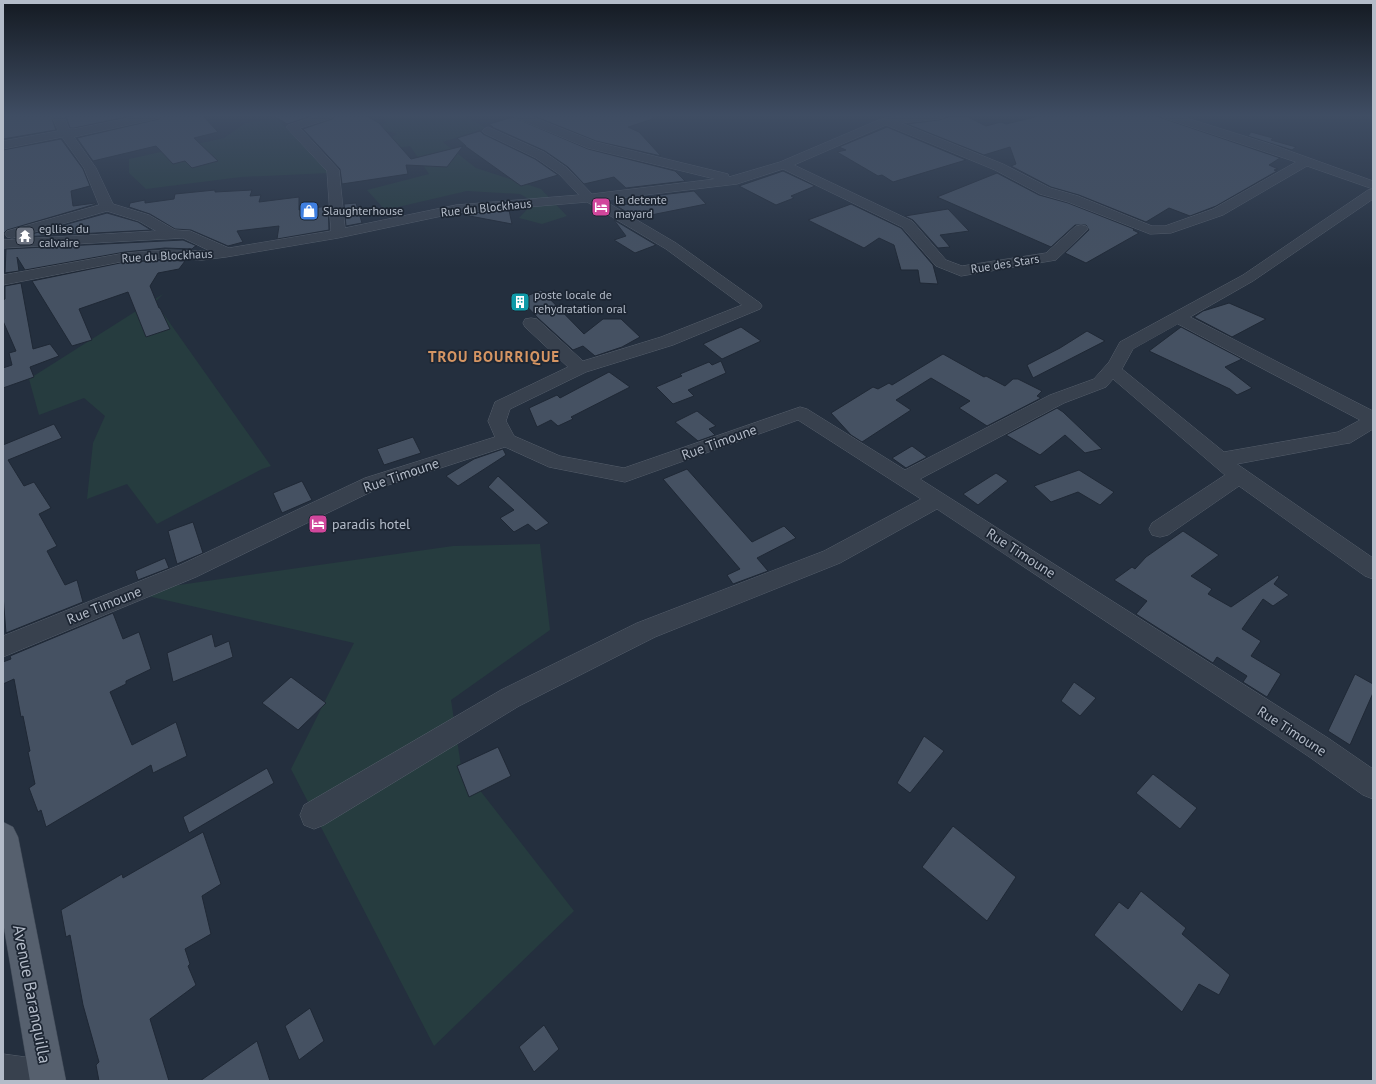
<svg xmlns="http://www.w3.org/2000/svg" width="1376" height="1084" viewBox="0 0 1376 1084" font-family="'PT Sans',sans-serif">
<style>
.green{fill:#263c3f}
.building{fill:#455162;stroke:#1f2835}
.lines{fill:none;stroke-linecap:round;stroke-linejoin:round}
.minor-casing{stroke:#565f6c;stroke-width:1}
.major-casing{stroke:#414a57;stroke-width:1}
.minor{fill:#38414e;fill-rule:evenodd}
.major{fill:#56606e;fill-rule:evenodd}
.labels{text-anchor:middle;stroke-width:3.5;stroke-linejoin:round;paint-order:stroke}
.far-poi-label{font-size:12px;fill:#b4bcc9;stroke:#1d2633;text-anchor:start}
.far-street-label{font-size:12px;fill:#b4bcc9;stroke:#1d2633}
.street-label{font-size:14px;fill:#b4bcc9;stroke:#1d2633}
.poi-label{font-size:14px;fill:#b4bcc9;stroke:#1d2633;text-anchor:start}
.far-district-label{font-size:15px;font-weight:bold;letter-spacing:1px;fill:#d59563;stroke:#1d2633}
.near-street-label{font-size:17px;fill:#b4bcc9;stroke:#1d2633}
</style>
<rect width="100%" height="100%" fill="#242f3e"/>
<!-- green -->
<path class="green" d="M385 116H465L486 128 443 142 476 168 541 189 567 216 542 224 519 218 534 202 520 194 467 191 385 210 367 190 429 174 410 146 388 149 378 145 397 134 380 129 386 122 384 117Z
M277 118 329 173 241 177 146 189 129 173V159L224 138 245 123Z
M163 294 155 302 271 466 262 469 157 524 127 484 87 499 93 443 105 416 84 398 39 415 29 379Z
M540 544 550 630 451 700 461 766 574 911 434 1046 291 769 354 643 130 592 453 546Z"/>
<!-- building -->
<path class="building" d="M3 116H51L56 130 3 139Z
M66 116H131L74 128H70Z
M162 116H203L218 132 194 138 218 161 192 168 185 161 173 164 156 146 93 161 77 138 159 119Z
M274 116H311L287 124Z
M336 116H367L379 123 411 159 463 146 447 167 406 165 408 174 342 184 340 169 303 129 332 119Z
M534 116H653V119L628 127 639 132 661 156 596 141Z
M1039 116H1156L1280 158 1269 165 1278 169 1274 170 1277 171 1216 206 1190 216 1169 208 1146 222 1079 195 1051 187 1011 166 1016 164 1010 147 984 155 907 124 939 120 948 117H968L986 126 1001 122 1006 124Z
M513 117 588 149 675 171 685 181 626 188 614 177 584 184 568 167 545 151 492 127H493L489 124Z
M887 127 966 160 893 182 882 175 878 176 837 152 846 150 839 147Z
M480 131 483 134 535 159 558 175 521 186 465 146H466L457 138Z
M1251 132 1273 138 1271 140 1296 147 1292 150 1248 136Z
M61 139 83 169 90 186 71 191 73 206 95 203 96 204 7 230 4 233 5 238 3 235V150Z
M783 171 815 186 791 196 794 198 776 205 739 186Z
M997 173 1039 195 1068 203 1134 229 1133 230 1139 233 1086 263 1065 253 1089 230 1086 225H1075L1051 247 937 197Z
M215 190V192L252 190 250 196 261 195 259 202 299 197V210L328 206 329 230 277 239 279 226 237 231 243 242 228 246 191 230 175 229 150 214 129 207 130 203 145 200V203L174 199 175 194Z
M694 191 706 204 636 218 617 206 640 202 635 198Z
M356 203 362 223 346 226 344 204Z
M851 204 901 228 933 265 938 284 920 283 918 270H901L894 245 879 238 864 248 808 220Z
M948 209 969 231 940 235 950 247 938 248 913 220 905 216Z
M509 210 512 224 459 214Z
M107 213 138 222 151 230 21 237Z
M614 220 656 245 635 253 614 240 626 236Z
M183 240 197 246 194 247 192 249 165 248 125 252 25 270 17 257 19 271 5 273 6 249Z
M165 260 185 261 179 269 158 273 150 286 159 308H160L170 329 146 337 128 292 79 309 92 340 72 346 32 281 125 262Z
M21 283 33 349 50 344 59 356 30 367 34 377 3 388V368L12 365 9 353 16 351 3 321V300L5 299V286Z
M541 290 584 334 603 319H621L640 337 622 347 595 356 583 346 573 350 538 318 520 299Z
M1229 303 1266 319 1232 337 1194 317 1203 311Z
M741 327 761 341 722 359 703 344Z
M1181 327 1242 359 1225 367 1252 388 1237 395 1230 389 1149 351Z
M1087 331 1105 341 1033 378 1027 365 1060 348Z
M943 354 984 377 986 376 1005 386 1013 379H1018L1042 391 1037 396 1041 398 987 426 959 408 970 401 931 378 896 400 911 410 862 442 851 435 831 413 873 387 878 389 889 383 892 385Z
M721 361 726 373 688 390 694 396 673 404 656 387 682 376 680 374 709 362 712 365Z
M609 372 630 387 571 417 573 419 558 426 551 420 537 427 529 408 557 395 560 398Z
M1057 408 1063 412 1102 449 1085 453 1065 435 1040 455 1006 435Z
M697 411 716 426 709 429 715 435 698 441 675 422Z
M54 424 62 438 8 460 24 486 34 482 51 508 39 514 57 546 47 551 65 585 77 580 83 602 6 633 3 595V445Z
M413 437 421 453 384 465 377 449Z
M912 446 927 457 906 468 892 458Z
M503 449 506 455 458 486 446 476 474 459Z
M687 469 752 542 784 526 796 538 757 558 768 571 733 584 727 575 740 569 663 479Z
M1079 470 1114 492 1100 505 1078 492 1051 502 1034 486Z
M996 473 1008 481 978 505 963 494Z
M498 476 549 523 536 531 528 524 514 532 500 518 514 510 488 487Z
M302 481 312 500 282 513 273 493Z
M193 522 203 553 177 564 168 531Z
M1183 531 1219 555 1191 576 1212 589 1208 594 1231 607 1278 575 1279 577 1274 584 1289 595 1273 606 1263 599 1242 629 1261 641 1251 656 1281 674 1267 697 1243 682 1247 676 1217 657 1213 663 1136 614 1147 601 1114 580 1132 567 1135 569 1146 557Z
M165 558 169 568 138 580 135 571Z
M113 613 123 639 139 632 151 669 126 681V684L110 692 132 745 176 722 187 756 153 773 151 765 46 827 41 810 38 812 29 788 35 784 28 752 30 751 23 716 21 717 14 679 3 684V662L11 659 10 656Z
M212 634 215 647 229 641 233 657 173 682 167 653Z
M1355 674 1373 684V693L1350 745 1328 731Z
M291 677 326 703 298 730 262 703Z
M1074 682 1096 698 1080 716 1061 701Z
M924 736 944 751 910 793 897 783Z
M498 747 511 776 469 797 457 766Z
M267 768 274 783 189 833 183 817Z
M1153 774 1197 808 1180 829 1136 793Z
M953 826 1016 877 987 921 922 867Z
M203 832 221 884 202 896 211 934 185 949 190 964 188 966 196 985 150 1019 169 1081H99L96 1065 99 1062 83 1005 70 935 66 937 61 910 122 874 123 878Z
M1141 891 1186 928 1182 934 1230 975 1219 995 1199 984 1182 1012 1094 935 1119 902 1128 909Z
M310 1008 324 1041 299 1060 285 1026Z
M544 1025 559 1049 534 1072 519 1047Z
M257 1041 270 1081H200Z"/>
<g class="lines">
<defs>
<path id="minor" d="M52 116H64L69 129H74L139 116H161L159 118 155 119 74 137 96 168 113 204 149 215 175 230 190 231 229 248 331 231 327 171 286 127 288 125 316 116H334L332 118 300 128 339 170 345 228 456 205 579 195 559 174 536 158 484 133 482 131 484 129 488 127 544 152 567 168 592 194 715 179 588 148 516 118 514 116H530L596 142 728 174 729 177 780 162 881 119 902 116H945L943 118 939 119 901 123 1003 164 1050 188 1078 196 1152 226H1165L1213 209 1296 162 1164 118 1162 116H1180L1273 145 1373 181V189L1307 166 1223 215 1171 233 1150 234 1068 202 1040 194 995 170 886 125 794 165 912 221 946 260 962 266 1046 253 1076 226 1081 225 1086 226 1088 229 1056 260 961 276 936 266 902 227 783 169 737 184 603 200 676 243 760 303 762 306 760 309 673 345 586 372 510 409 506 421 514 436 560 456 624 468 800 407 807 409 905 470 1050 395 1094 379 1109 362 1120 342 1243 275 1368 190 1373 189V199L1253 281 1190 317 1373 411V429L1350 443 1343 444 1237 464 1373 558V579L1365 576 1239 486 1168 535 1160 537 1152 535 1149 529 1152 523 1225 475 1113 379 1106 387 1064 403 920 479 1328 738 1373 769V799L1363 795 1308 756 937 509 840 563 655 637 519 706 324 825 314 829 304 825 300 815 304 805 501 690 637 623 824 551 921 499 798 420 625 482 549 467 505 447 379 488 196 577 3 657V636L180 565 365 478 495 437 488 421 495 402 568 367 525 327 523 323 525 319 531 318 537 319 583 361 661 337 742 305 666 249 587 202 456 213 338 238 226 257 202 260 165 258 125 261 3 285V275L125 253 165 250 210 251 183 238 3 248V240L156 231 139 221 107 211 17 237 12 238 7 237 5 234 7 231 99 205 84 168 62 137 3 149V141L58 131ZM1178 324 1360 420 1338 432 1224 452 1122 369 1133 349Z
M3 1054 47 1060 60 1065 65 1078 63 1081H3Z"/>
<path id="major" d="M3 822 13 827 18 837 66 1081H30L3 922Z"/>
</defs>
<!-- minor casing -->
<use href="#minor" class="minor-casing"/>
<!-- major casing -->
<use href="#major" class="major-casing"/>
<!-- minor -->
<use href="#minor" class="minor"/>
<!-- major -->
<use href="#major" class="major"/>
</g>
<!-- sky -->
<linearGradient id="sky" x2="0" y2="1"><stop stop-color="#141a22"/><stop offset="0.43" stop-color="#3f4d63"/><stop offset="1" stop-color="#3f4d63" stop-opacity="0"/></linearGradient>
<rect width="1376" height="268" fill="url(#sky)"/>
<!-- icons -->
<defs>
<symbol id="hotel-square" viewBox="-11 -11 22 22"><rect x="-9" y="-9" width="18" height="18" rx="4" fill="#d1479c" stroke="#1d2633"/><path d="M-6-4.5h1.5V1H6V5H4.5V3h-9V5H-6ZM-4 0a1.8 1.8 0 1 1 3.6 0ZM.5 0V-2.5h3Q6-2.5 6 0Z" fill="#fff"/></symbol>
<symbol id="shop-square" viewBox="-11 -11 22 22"><rect x="-9" y="-9" width="18" height="18" rx="4" fill="#3f7fe0" stroke="#1d2633"/><path d="M-5-2.5h2.3a2.7 3.5 0 0 1 5.4 0H5L5.5 6h-11ZM-1.5-2.5h3a1.5 2.3 0 0 0-3 0Z" fill="#fff"/></symbol>
<symbol id="temple-square" viewBox="-11 -11 22 22"><rect x="-9" y="-9" width="18" height="18" rx="4" fill="#6b7280" stroke="#1d2633"/><path d="M0-6L5-2H3V0L6.5 2.5H4V6H1.5V3h-3V6H-4V2.5H-6.5L-3 0V-2H-5Z" fill="#fff"/></symbol>
<symbol id="building-square" viewBox="-11 -11 22 22"><rect x="-9" y="-9" width="18" height="18" rx="4" fill="#0f9aa8" stroke="#1d2633"/><path d="M-4-6H4V6H1V3H-1V6H-4ZM-2.5-4.3h1.7v1.8h-1.7ZM.8-4.3h1.7v1.8H.8ZM-2.5-1h1.7V.8h-1.7ZM.8-1h1.7V.8H.8Z" fill="#fff"/></symbol>
</defs>
<g fill-rule="evenodd">
<use href="#hotel-square" x="590" y="196" width="22" height="22"/>
<use href="#shop-square" x="298" y="200" width="22" height="22"/>
<use href="#temple-square" x="14" y="225" width="22" height="22"/>
<use href="#building-square" x="509" y="291" width="22" height="22"/>
<use href="#hotel-square" x="307" y="513" width="22" height="22"/>
</g>
<g class="labels">
<!-- far-poi labels -->
<g class="far-poi-label">
<text x="615" y="204">la detente<tspan x="615" dy="14">mayard</tspan></text>
<text x="323" y="215">Slaughterhouse</text>
<text x="39" y="233">egllise du<tspan x="39" dy="14">calvaire</tspan></text>
<text x="534" y="299">poste locale de<tspan x="534" dy="14">rehydratation oral</tspan></text>
</g>
<!-- far-street labels -->
<g class="far-street-label">
<text transform="translate(486 208) rotate(-6)" y="4">Rue du Blockhaus</text>
<text transform="translate(167 256) rotate(-3)" y="4">Rue du Blockhaus</text>
<text transform="translate(1005 264) rotate(-9)" y="4">Rue des Stars</text>
</g>
<!-- street labels -->
<g class="street-label">
<text transform="translate(719 442) rotate(-20)" y="5">Rue Timoune</text>
<text transform="translate(401 475) rotate(-19)" y="5">Rue Timoune</text>
<text transform="translate(1021 553) rotate(33)" y="5">Rue Timoune</text>
<text transform="translate(104 605) rotate(-22)" y="5">Rue Timoune</text>
<text transform="translate(1292 731) rotate(33)" y="5">Rue Timoune</text>
</g>
<!-- poi labels -->
<g class="poi-label">
<text x="332" y="529">paradis hotel</text>
</g>
<!-- far-district labels -->
<g class="far-district-label">
<text x="494" y="362">TROU BOURRIQUE</text>
</g>
<!-- near-street labels -->
<g class="near-street-label">
<text transform="translate(32 994) rotate(79)" y="6">Avenue Baranquilla</text>
</g>
</g>
<!-- border -->
<rect width="1376" height="1084" fill="none" stroke="#b4bcc9" stroke-width="8"/>
</svg>
